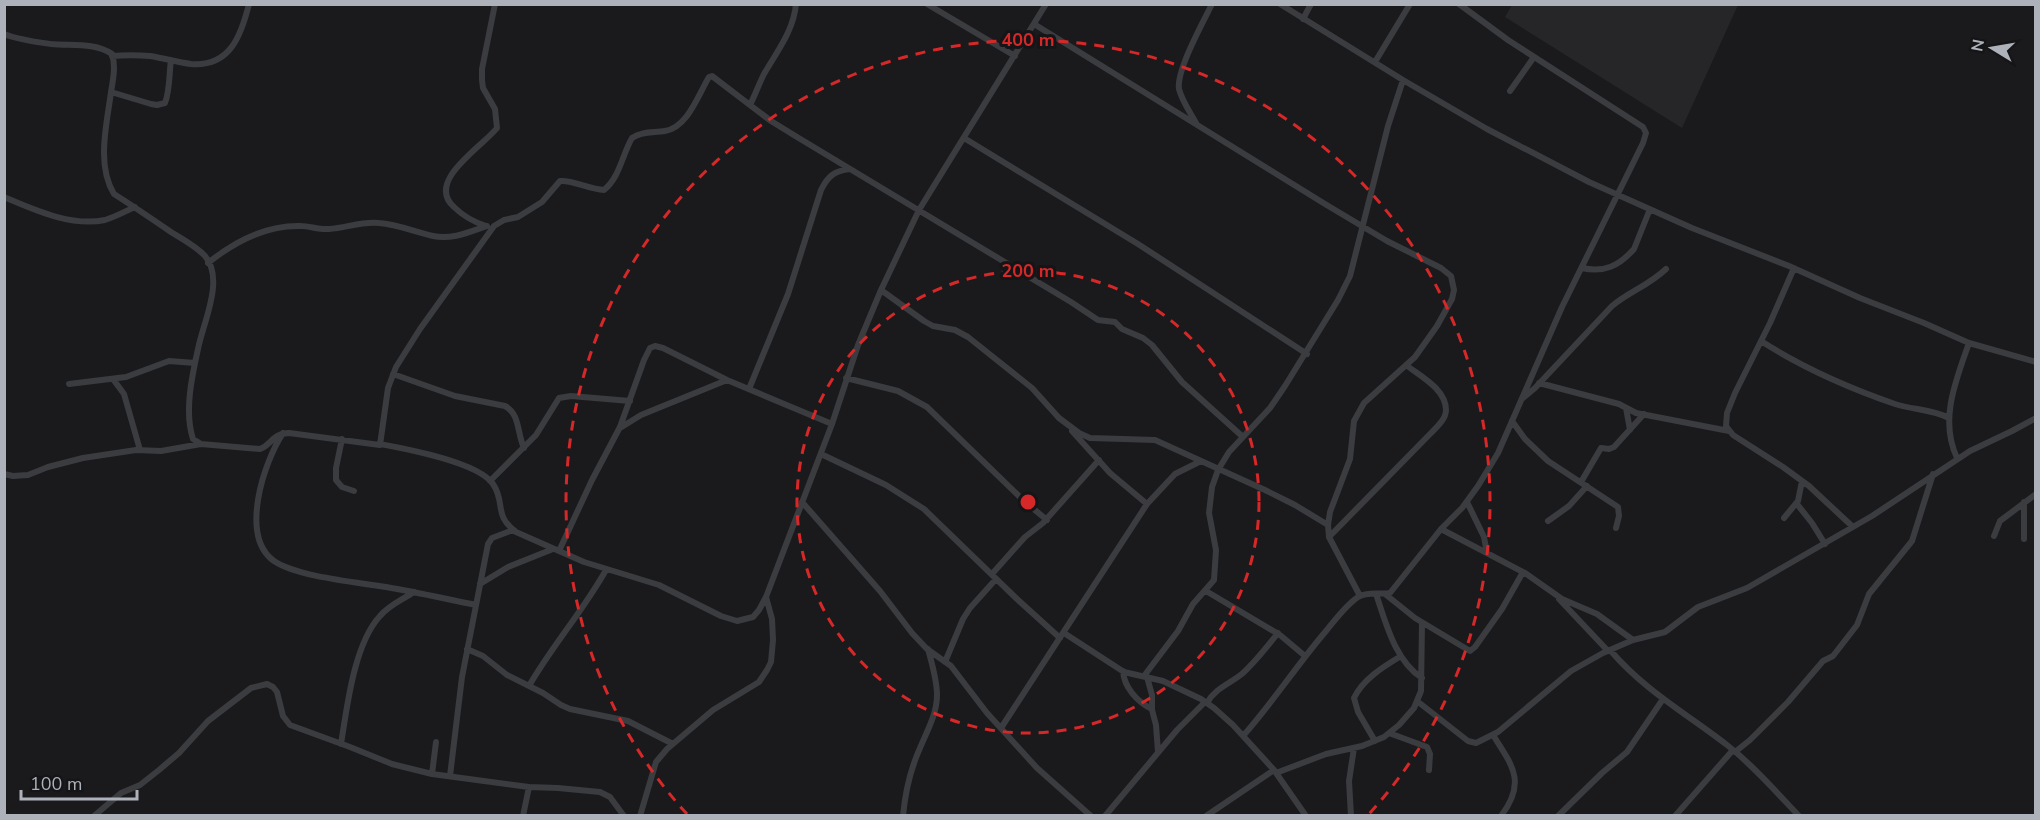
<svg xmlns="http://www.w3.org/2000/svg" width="2040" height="820" viewBox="0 0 2040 820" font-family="'Nunito Sans',sans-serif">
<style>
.built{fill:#262628}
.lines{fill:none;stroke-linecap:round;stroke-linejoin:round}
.street{stroke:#3b3c40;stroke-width:6}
.ring{fill:none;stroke:#d62828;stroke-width:3;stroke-dasharray:10 8}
.centre{fill:#d62828;stroke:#151417;stroke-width:3}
.ring-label{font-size:18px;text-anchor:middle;font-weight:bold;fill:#d62828;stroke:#151417;stroke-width:6;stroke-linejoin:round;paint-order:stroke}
</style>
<rect width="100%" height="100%" fill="#1a1a1c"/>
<!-- built -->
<path class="built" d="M1512 5V4L1738 5 1682 128 1505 17Z"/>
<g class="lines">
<!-- street -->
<path class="street" d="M927 4 1015 56
M1280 4 1403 80 1487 129 1589 182 1692 228 1789 266 1860 298 1924 323 1969 343 2036 362
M1303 19 1311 4
M1034 24 1325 204 1387 241 1441 268 1451 276 1454 290 1452 299 1437 326 1415 357 1364 403 1354 421 1350 459 1330 512 1328 525 1329 537 1360 596
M4 34C19 40 36 42 51 44 71 46 95 42 112 54 116 66 113 80 111 92 107 123 96 165 114 194 133 206 152 219 171 232 182 239 196 246 205 256 225 279 203 323 198 349 192 376 184 412 193 439L201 444 260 449C273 444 271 434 289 433L380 445 388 388 396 367 420 329 494 226 504 220 518 217 542 202 560 181C573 180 589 189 604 190 620 177 622 155 632 138 642 131 654 133 665 131 688 127 698 95 709 77L712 76 771 121 797 137 1071 302 1098 320 1115 322 1122 329 1143 338 1152 345 1182 382 1243 437
M112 56C125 55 137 55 150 56 163 58 177 62 191 64 230 67 241 36 249 4
M1375 62 1410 4
M1510 91 1534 57
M111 92 151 104 157 105 165 103C170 90 169 74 171 60
M750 105C755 95 759 84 764 74 776 53 794 30 796 4
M1196 123C1190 112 1182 101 1179 89 1176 71 1203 22 1212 4
M964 138 1138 244 1307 354
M4 197C35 210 71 227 105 220 115 217 126 211 135 207
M486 226C474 222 463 216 454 207 425 181 482 147 497 128L495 109 483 88 482 80V69L495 4
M208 263C234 242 267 225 301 226 310 226 319 230 329 229 346 228 362 221 379 223 397 224 415 232 433 236 452 240 469 232 487 226
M1582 268C1604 273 1619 266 1634 249L1650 209
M1794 268 1770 323 1735 393 1727 413 1726 426 1733 435 1783 467 1809 486 1853 527
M881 290 924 321 933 326 955 330 968 337 1032 388 1059 418 1079 433 1090 438 1155 440 1265 490 1295 505 1328 525
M1761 341C1803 368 1849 388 1895 404 1913 410 1932 409 1949 418
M393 374 455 396 505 406C520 414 517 433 524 448
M846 378 898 391 927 407 1024 501 1047 520
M113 379 124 394 140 450
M1539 383 1619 404 1636 413 1729 431
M69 384 126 377 169 361 195 363
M749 389 788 294 821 190C828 176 834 171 850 169
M1523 398 1535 388 1612 306C1630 291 1648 286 1666 269
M1626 408 1630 430
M1512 421 1525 439 1548 461 1618 507 1619 516 1616 528
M620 428 641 415 727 380
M1072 431 1110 473 1147 504
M283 433C264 462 239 536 274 561 298 577 356 582 386 587 416 592 446 599 476 605
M342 439 336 468V480L342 487 354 491
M380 444C407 449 478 462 493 484 506 503 493 515 516 532L584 562 659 585 721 616 737 621 753 617 759 610 766 597 832 424 858 345 881 290 919 210 1046 4
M821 454 886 485 924 509 1017 599 1060 638
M1957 458C1939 420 1956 380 1969 343
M4 474 13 476 28 475 48 467 83 458 136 450 161 451 201 444
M490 481 536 435 559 398 571 396 630 401
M1581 482 1601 448 1609 449 1614 447 1644 414
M802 502 880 591 912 633 927 649 951 666 987 713 1037 768 1091 816
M1467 502 1484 537 1487 553
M2024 502V539
M1797 504 1812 523 1825 544
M1784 518 1798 501 1802 481
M1548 521 1569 506 1587 486
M1441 529 1525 573 1562 599 1597 614 1633 640
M1994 536 2000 521 2036 494
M1329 537 1431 433C1437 427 1446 419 1446 410 1446 389 1420 376 1406 365
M559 551 592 480 620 427 644 360 650 348 655 346 663 348 727 380 832 424
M992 574 1025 537 1043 523 1099 460
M480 584 508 567 553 549
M1206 591 1280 635 1305 656
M1376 594C1386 623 1395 661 1422 678
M1385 594 1415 618 1470 651 1475 647 1502 609 1523 572
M1559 599 1608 651
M1064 633 1124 672 1163 681 1201 699 1214 708 1233 725 1274 770 1306 816
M467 649 483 656 507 675 543 693 561 705 570 709 628 721 673 744
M1610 650C1644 690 1687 714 1727 745 1754 766 1776 792 1799 816
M945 662 963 619 970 608 996 579
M1123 671C1124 687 1137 702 1152 709
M1144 676 1178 631 1193 604 1214 580 1216 550 1209 513 1212 487 1218 470 1229 452 1270 408 1285 386 1338 300 1350 276 1388 126 1403 80
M1147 677 1152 695V710L1156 725 1158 752
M529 686C552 646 583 611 606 570
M1417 701 1468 741 1476 743 1498 732 1571 671 1603 653 1633 640 1665 632 1698 607 1747 588 1872 516 1970 451 2012 431 2036 418
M1207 703C1215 688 1230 684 1243 673 1256 661 1267 647 1278 633
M1001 728 1147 504 1175 474 1201 461
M1389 733 1427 747 1430 754 1429 770
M1493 735C1512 765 1527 782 1501 816
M1243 736C1273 702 1297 665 1326 631 1336 619 1346 605 1358 597 1368 591 1380 595 1390 593L1441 529 1462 508 1478 486 1498 453 1562 307 1643 143 1646 133 1643 127 1508 40 1459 4
M1375 741 1358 712 1354 698C1363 679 1383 667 1401 656
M341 744C347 707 354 644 380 616 389 605 402 600 414 592
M1735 752 1750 740 1788 702 1823 661 1833 656 1857 625 1869 594 1912 541 1933 474
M1276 773 1326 754 1362 746 1384 737 1399 725 1414 708 1421 691 1422 623
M432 774 436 742
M450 776 462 677 488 544 492 538 513 530
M94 816 121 793 140 785 159 770 179 753 208 721 251 688 267 684 273 687 277 692 283 716 290 725 350 747 392 764 432 774 529 787 558 788 600 792 610 797 624 816
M523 816 529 787
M640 816 656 762 667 749 713 710 759 682 767 670 771 662 773 640 772 619 766 597
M903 816C905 794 911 768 920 748 927 731 937 714 937 695 937 680 932 664 928 649
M1105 816 1177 730 1205 702
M1206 816 1274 770
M1351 816 1349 781 1354 748
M1558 816 1602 773 1627 752 1663 699
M1675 816 1733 750"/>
</g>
<!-- distance rings -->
<g class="ring">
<circle cx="1028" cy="502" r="231"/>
<path d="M687 814A462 462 0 1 1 1369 814"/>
</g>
<circle cx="1028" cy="502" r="9" class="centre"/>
<g class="ring-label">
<text x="1028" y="46">400 m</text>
<text x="1028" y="277">200 m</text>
</g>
<!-- border -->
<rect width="2040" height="820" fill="none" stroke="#adb1ba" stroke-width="12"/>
<!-- north arrow -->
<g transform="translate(1992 48) rotate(281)" stroke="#151417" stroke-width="4.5" paint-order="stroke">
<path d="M0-4.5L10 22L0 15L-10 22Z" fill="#adb1ba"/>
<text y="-9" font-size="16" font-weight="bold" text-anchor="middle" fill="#adb1ba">N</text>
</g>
<!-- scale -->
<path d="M21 790v9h116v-9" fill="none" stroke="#adb1ba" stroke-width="3"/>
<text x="30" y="790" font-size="18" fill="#adb1ba" stroke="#151417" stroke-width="4.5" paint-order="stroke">100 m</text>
</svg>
